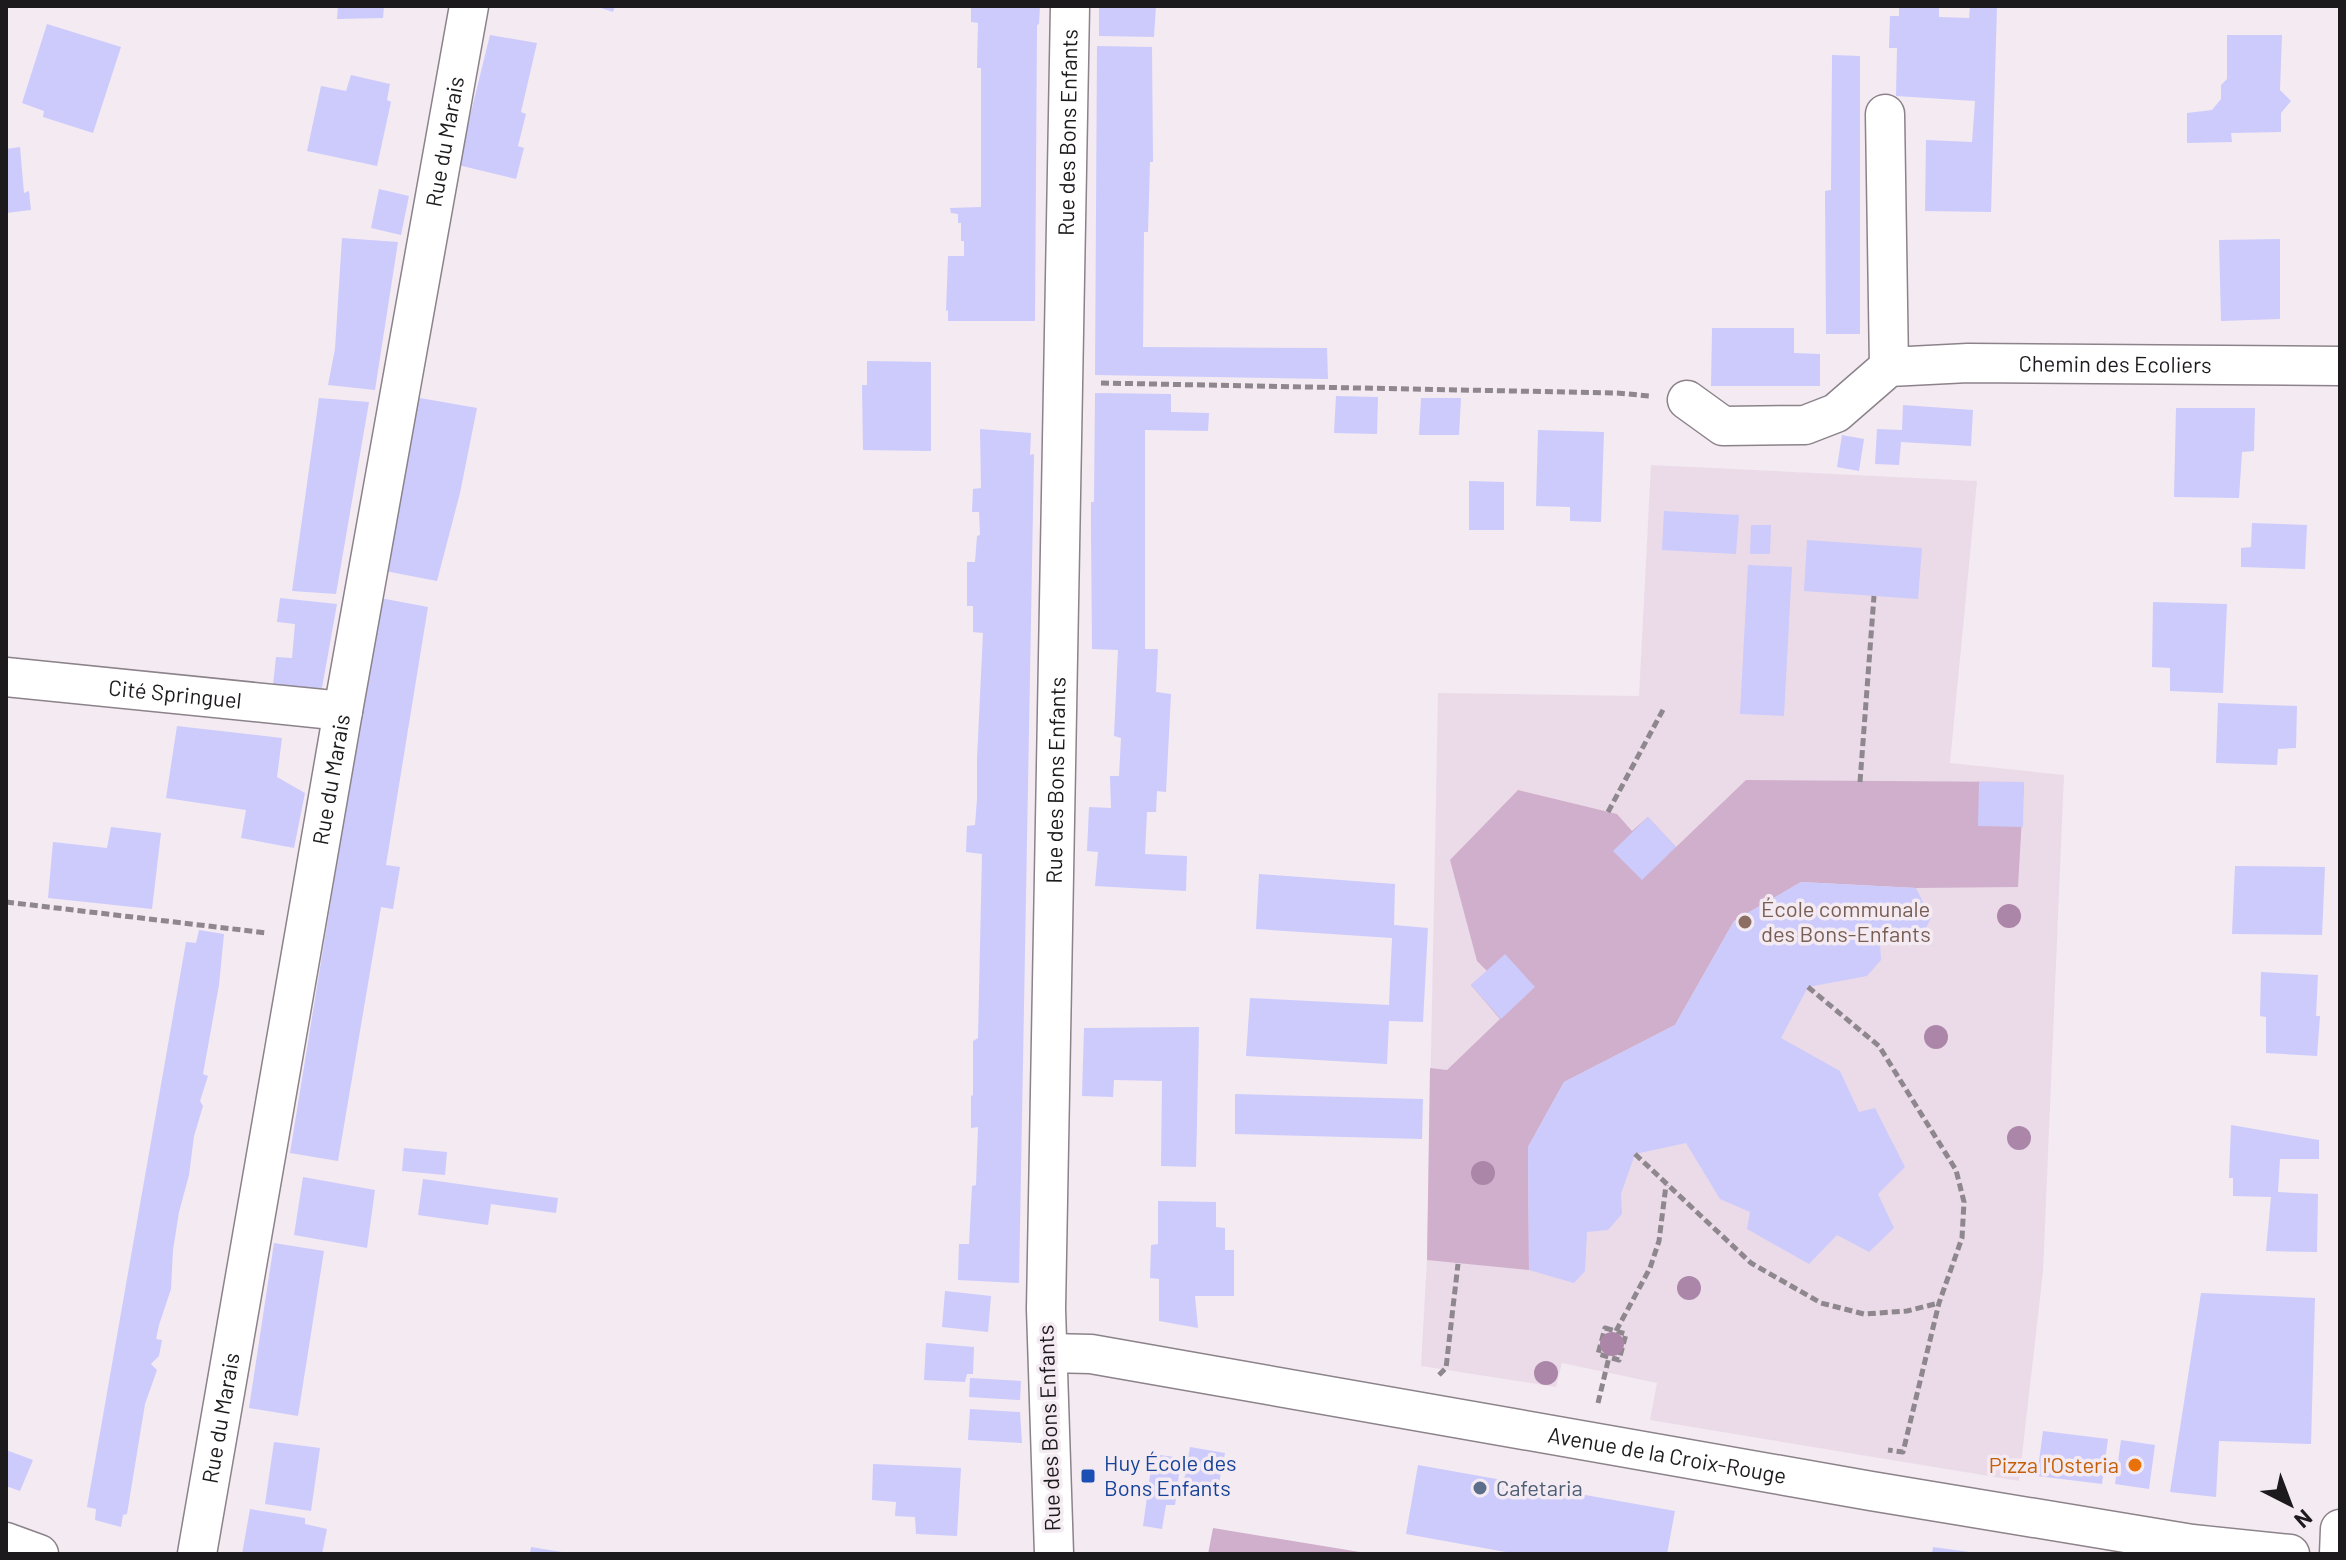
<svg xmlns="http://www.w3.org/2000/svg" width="2346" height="1560" viewBox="0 0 2346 1560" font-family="Barlow,sans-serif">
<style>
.built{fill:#ebdbe9}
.green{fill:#d0afcc}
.building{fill:#cccbfc}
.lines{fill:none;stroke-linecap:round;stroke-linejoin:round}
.minor-casing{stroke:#8b828a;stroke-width:41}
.path{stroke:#8e878d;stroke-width:5;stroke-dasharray:8 4;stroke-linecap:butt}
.minor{stroke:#fff;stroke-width:38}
.tree{fill:#ac86a9}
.education-dot{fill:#8d6e63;stroke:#f4eaf2;stroke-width:3}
.food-dot{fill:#e8710a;stroke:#f4eaf2;stroke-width:3}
.transit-dot{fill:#1a4fb4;stroke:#f4eaf2;stroke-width:3}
.service-dot{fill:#5c6f8a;stroke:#f4eaf2;stroke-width:3}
.labels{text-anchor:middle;stroke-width:7;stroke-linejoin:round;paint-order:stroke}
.street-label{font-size:22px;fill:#1d1a1d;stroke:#f4eaf2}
.education-label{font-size:22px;fill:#785e54;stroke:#f4eaf2;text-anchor:start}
.transit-label{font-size:22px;fill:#164399;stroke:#f4eaf2;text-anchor:start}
.food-label{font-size:22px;fill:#c56008;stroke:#f4eaf2;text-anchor:end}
.service-label{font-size:22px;fill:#4e5e75;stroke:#f4eaf2;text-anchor:start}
</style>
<rect width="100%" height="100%" fill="#f4eaf2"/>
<!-- built -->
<path class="built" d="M1651 465 1977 481 1950 763 2064 775 2043 1272 2019 1481 1650 1420 1657 1383 1562 1363 1556 1387 1421 1366 1427 1260 1438 693 1639 696Z"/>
<!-- green -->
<path class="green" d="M1746 780 2024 782 2018 887 1916 888 1801 882 1734 921 1675 1025 1564 1082 1528 1147 1529 1270 1427 1260 1430 1068 1447 1070 1500 1019 1471 985 1487 971 1477 961 1450 860 1518 790 1617 814 1632 831 1648 817 1676 847Z
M1213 1528 1372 1554H1208Z"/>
<!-- building -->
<path class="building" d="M338 6H384L383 18 337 19Z
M595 6H615L613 12Z
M971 6H1040L1039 24 1037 25 1035 321H948V310L946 311 948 256H964V241H961V223H958V214L951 213 950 208 981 207V68H977L978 23 971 22Z
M1099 6H1156L1154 37 1099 36Z
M1899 6H1939V17L1969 18 1970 6H1997L1991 212 1925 211 1926 140 1972 142 1975 101 1896 96 1897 48H1889L1890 16H1899Z
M47 24 121 47 93 133 43 117 44 111 22 103Z
M490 35 537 43 521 112 526 114 518 146 524 148 516 179 458 165Z
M2227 35H2282L2280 90 2291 101 2281 113V132L2231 133 2232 142 2187 143V113L2212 110 2221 99V85L2227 79Z
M1097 46 1152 47 1153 162H1150L1148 232H1144L1143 347 1327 348 1328 379 1095 375Z
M1832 55 1860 56V334H1826L1825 191 1831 190Z
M351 75 390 84 387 100 391 102 377 166 307 151 321 86 346 91Z
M20 147 24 193 29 191 31 210 6 213V149Z
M379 189 409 196 401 235 371 228Z
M342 238 398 242 375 390 328 385 335 349Z
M2280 239V319L2221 321 2219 240Z
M1712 328H1794V353L1820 354V386H1711Z
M867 361 931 362V451L863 450 862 385H867Z
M1095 393 1171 394V412L1209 413 1208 431 1145 430V649H1158L1156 692 1171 694 1166 792 1157 791 1156 812H1147L1145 854 1187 856 1186 891 1095 886 1098 852 1087 851 1089 807 1111 808 1110 776H1119L1121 738 1114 736 1118 650 1092 649 1091 530V502H1094Z
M1336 396 1378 397 1377 434 1334 433Z
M414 397 477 408 460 493 437 581 385 571Z
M319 398 369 402 336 594 292 591Z
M1421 398H1461L1459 435H1419Z
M1903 405 1973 410 1971 446 1901 442 1899 465 1875 464 1877 429 1902 430Z
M2176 408H2255L2254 451 2242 452 2239 498 2174 497Z
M980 429 1031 433 1030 455 1034 454 1019 1283 958 1280 959 1244H969L972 1186 976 1185 978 1127 971 1128V1096L973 1095V1041L978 1038 982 854 966 852 967 826 975 825 977 799V759L983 633 973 632V606H967V562H975L977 536 980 535 979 512H972L973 489 981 488Z
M1538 430 1604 432 1601 522 1570 521V507L1536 506Z
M1842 435 1864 439 1859 471 1837 467Z
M1469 481 1504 482V530H1469Z
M1664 511 1739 515 1736 554 1662 550Z
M2252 523 2307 525 2305 569 2241 567V548L2251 547Z
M1751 525H1771L1770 554H1750Z
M1807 540 1922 548 1918 599 1804 591Z
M1748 565 1792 567 1784 716 1740 714Z
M280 598 337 604 320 699 272 695 276 657 292 658 295 624 277 622Z
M380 598 428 607 386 865 400 867 393 909 381 907 338 1161 290 1153Z
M2153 602 2227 604 2223 693 2170 691V668L2152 667Z
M2218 703 2297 706 2296 748 2278 749 2277 765 2216 763Z
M177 726 282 738 277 777 305 793 294 848 241 838 246 810 166 798Z
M1979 782H2024L2023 827 1978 826Z
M1648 817 1676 847 1642 880 1613 851Z
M111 827 161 833 152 909 48 898 53 842 107 848Z
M2235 866 2325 867 2322 935 2232 934Z
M1259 874 1395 884 1394 925 1428 928 1423 1022 1389 1021 1387 1064 1246 1056 1250 998 1389 1005 1392 938 1256 929Z
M1801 882 1916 888 1931 918 1921 938 1880 943 1881 960 1867 976 1808 987 1781 1038 1840 1071 1859 1112 1875 1108 1905 1167 1878 1194 1894 1228 1869 1252 1837 1235 1809 1264 1747 1229 1750 1212 1720 1199 1686 1143 1635 1154 1621 1194 1622 1214 1608 1230 1587 1232 1585 1271 1574 1283 1529 1270 1528 1147 1564 1082 1675 1025 1734 921Z
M199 930 224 934 219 985 203 1074 208 1076 200 1101 203 1106 194 1136 189 1175 179 1212 173 1250 171 1289 159 1325 156 1339 162 1340 159 1356 151 1364 157 1370 145 1404 127 1514 123 1515 121 1527 95 1520 96 1509 87 1507 186 942 196 943Z
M1505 954 1535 987 1501 1019 1471 985Z
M2261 972 2318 975 2316 1016H2320L2317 1056 2266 1053V1017L2260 1016Z
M1199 1027 1196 1167 1161 1166 1162 1081 1114 1080 1113 1097 1082 1096 1084 1028Z
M1235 1094 1423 1099 1422 1139 1235 1134Z
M2231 1125 2319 1140V1159H2280L2278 1192 2318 1194 2317 1252 2266 1251 2271 1197 2233 1196V1178H2229Z
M404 1148 447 1152 445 1175 402 1171Z
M303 1177 375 1190 367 1248 294 1235Z
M423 1179 558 1198 556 1213 491 1204 488 1225 418 1215Z
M1158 1201 1216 1202V1227L1225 1228V1250H1234V1296H1195L1198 1328 1159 1321V1279L1150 1278 1151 1245 1158 1244Z
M274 1243 324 1251 298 1416 249 1408Z
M945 1291 991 1296 988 1332 942 1327Z
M2201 1293 2315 1298 2311 1444 2219 1441 2216 1497 2170 1492Z
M926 1343 974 1347 973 1374H967L965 1382 924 1380Z
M970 1378 1021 1381 1020 1400 969 1397Z
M970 1409 1020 1412 1022 1443 968 1440Z
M2043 1431 2108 1439 2102 1484 2037 1476Z
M2121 1440 2155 1445 2149 1489 2115 1484Z
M274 1442 320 1448 311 1511 265 1504Z
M1190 1447 1225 1453 1216 1498 1182 1492Z
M6 1450 33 1460 20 1491 6 1486Z
M1153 1454 1181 1458 1175 1505H1166L1162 1529 1143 1526Z
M873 1464 961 1468 957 1536 916 1534 915 1517 895 1516 896 1502 872 1500Z
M1418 1465 1675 1511 1667 1554H1517L1406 1534Z
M250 1509 305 1518V1524L327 1529 322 1554H242Z
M531 1547 562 1552V1554H530Z
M1933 1547 1970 1552V1554H1932Z"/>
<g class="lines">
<defs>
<g id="minor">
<path d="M1885 114 1889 367"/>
<path id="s1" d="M1687 400 1723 426 1805 425 1836 413 1889 367 1968 363 2340 366"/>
<path id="s2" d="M6 677 343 711"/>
<path id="s3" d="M1048 1353 1091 1354 1871 1491 2192 1544 2290 1554"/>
<path d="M6 1542 39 1554"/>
<path id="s4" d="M197 1554 343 711 469 6"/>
<path id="s5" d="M1054 1554 1046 1309 1070 6"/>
<path d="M2339 1554 2340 1529"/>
</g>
</defs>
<!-- minor casing -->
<use href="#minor" class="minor-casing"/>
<!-- path -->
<path class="path" d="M1101 383 1617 393 1650 396
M1860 782 1874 596
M1608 812 1664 708
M6 902 267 933
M1808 987 1879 1046 1956 1170 1964 1202 1962 1238 1939 1303 1903 1452 1888 1450
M1635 1154 1751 1263 1821 1303 1864 1314 1907 1311 1939 1303
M1605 1328 1626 1334 1619 1360 1598 1354Z
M1616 1331 1650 1268 1659 1241 1666 1185
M1439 1375 1446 1368 1458 1264
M1598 1403 1609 1357"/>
<!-- minor -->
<use href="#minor" class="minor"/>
</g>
<!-- trees -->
<g class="tree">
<circle cx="2009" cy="916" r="12"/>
<circle cx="1936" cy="1037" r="12"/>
<circle cx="2019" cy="1138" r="12"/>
<circle cx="1483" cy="1173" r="12"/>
<circle cx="1689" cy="1288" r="12"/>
<circle cx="1612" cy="1344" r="12"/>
<circle cx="1546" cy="1373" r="12"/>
</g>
<!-- markers -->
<circle class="education-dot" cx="1745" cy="922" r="8"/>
<circle class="food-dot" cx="2135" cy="1465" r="8"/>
<rect class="transit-dot" x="1080" y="1468" width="16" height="16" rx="4"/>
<circle class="service-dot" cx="1480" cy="1488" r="8"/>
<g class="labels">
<!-- street labels -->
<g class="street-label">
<text dy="8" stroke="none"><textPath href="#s5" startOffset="1422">Rue des Bons Enfants</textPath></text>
<text dy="8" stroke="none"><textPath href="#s4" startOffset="1434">Rue du Marais</textPath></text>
<text dy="8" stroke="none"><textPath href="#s1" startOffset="456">Chemin des Ecoliers</textPath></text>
<text dy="8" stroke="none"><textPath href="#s2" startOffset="170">Cité Springuel</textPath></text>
<text dy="8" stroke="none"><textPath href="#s4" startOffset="786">Rue du Marais</textPath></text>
<text dy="8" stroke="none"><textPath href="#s5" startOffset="774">Rue des Bons Enfants</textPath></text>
<text dy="8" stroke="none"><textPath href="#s4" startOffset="138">Rue du Marais</textPath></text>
<text transform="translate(1049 1428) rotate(-92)" y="8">Rue des Bons Enfants</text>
<text dy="8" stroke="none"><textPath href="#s3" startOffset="628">Avenue de la Croix-Rouge</textPath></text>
</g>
<!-- education labels -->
<g class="education-label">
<text x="1761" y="917">École communale<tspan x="1761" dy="25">des Bons-Enfants</tspan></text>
</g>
<!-- transit labels -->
<g class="transit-label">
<text x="1104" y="1471">Huy École des<tspan x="1104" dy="25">Bons Enfants</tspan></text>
</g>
<!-- food labels -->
<g class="food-label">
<text x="2119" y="1473">Pizza l'Osteria</text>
</g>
<!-- service labels -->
<g class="service-label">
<text x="1496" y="1496">Cafetaria</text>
</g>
</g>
<!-- border -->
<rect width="2346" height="1560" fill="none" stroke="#1d1a1d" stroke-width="16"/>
<!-- north arrow -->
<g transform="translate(2290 1504) rotate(138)" stroke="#f4eaf2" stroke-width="6" paint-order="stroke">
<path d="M0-6L14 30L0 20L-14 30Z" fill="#1d1a1d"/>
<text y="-12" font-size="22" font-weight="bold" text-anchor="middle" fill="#1d1a1d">N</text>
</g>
</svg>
